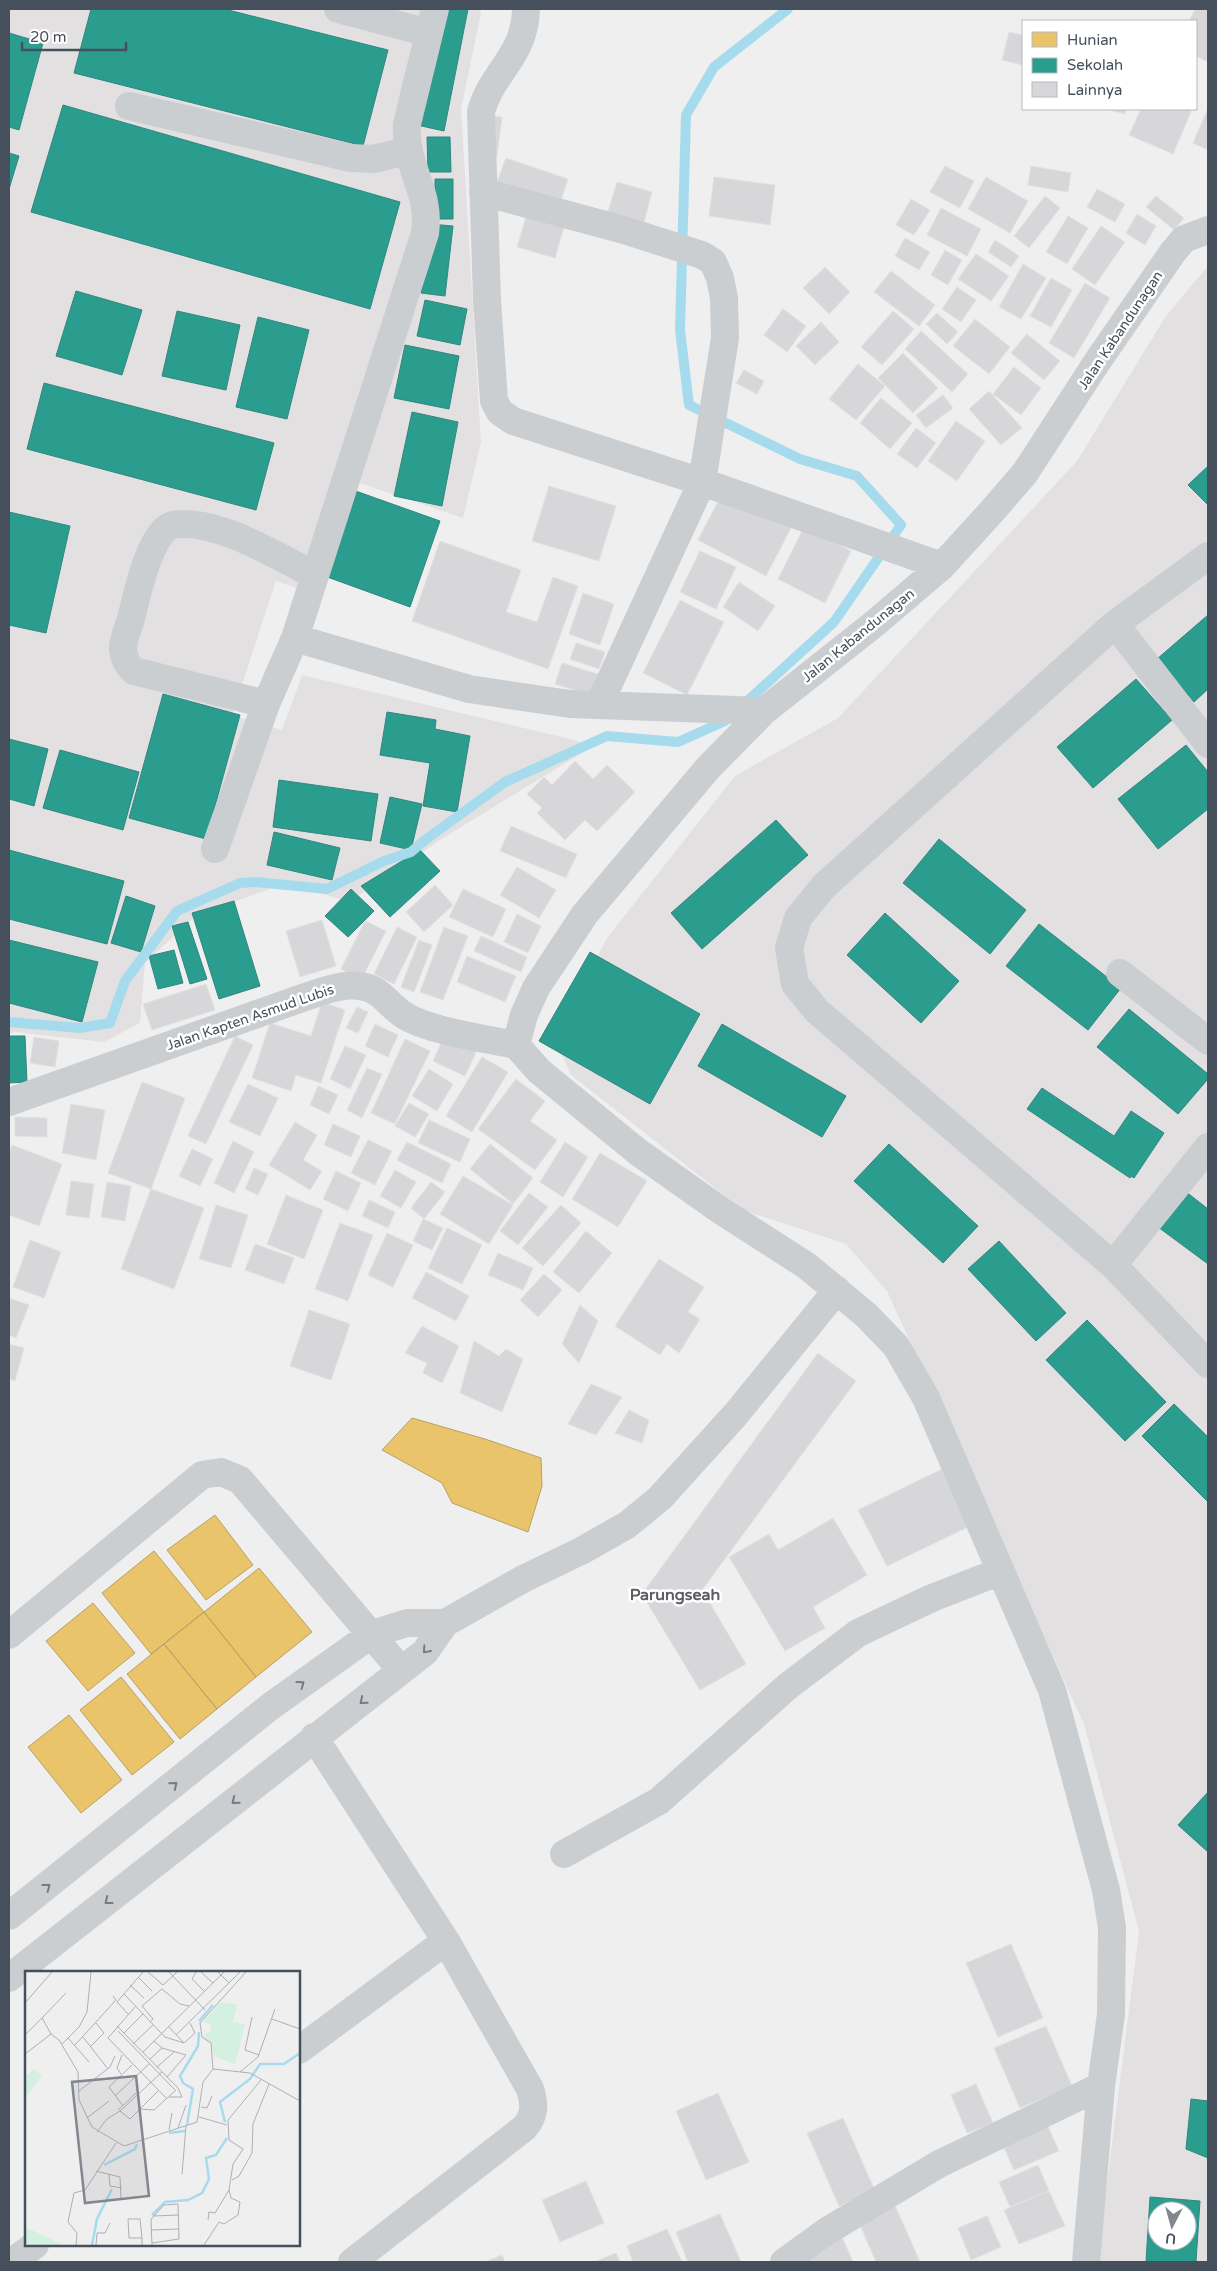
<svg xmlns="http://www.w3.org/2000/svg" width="1217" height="2271" viewBox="0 0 1217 2271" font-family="'Varela Round',sans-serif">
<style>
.education{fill:#e2e0e1;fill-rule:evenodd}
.homes{fill:#e9c46a;stroke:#b8a166}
.schools{fill:#2a9d8f;stroke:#328680;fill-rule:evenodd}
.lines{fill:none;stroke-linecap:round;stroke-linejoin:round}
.stream{stroke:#a6dbee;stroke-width:10}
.building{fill:#d7d7d9;stroke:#e1e1e2}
.minor{stroke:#cbced0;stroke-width:28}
.oneway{stroke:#757c85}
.labels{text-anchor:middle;stroke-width:5;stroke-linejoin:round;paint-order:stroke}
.street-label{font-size:14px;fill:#46505c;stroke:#fff}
.quarter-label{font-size:16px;font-weight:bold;fill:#5b5e63;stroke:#fff}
.inset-river{fill:none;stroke:#a6dbee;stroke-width:2.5}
.inset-road{fill:none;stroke:#acafb4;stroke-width:1}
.view{fill:#82888f;fill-opacity:0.15;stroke:#82888f;stroke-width:2.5}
.inset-edge{fill:none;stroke:#46505c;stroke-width:2.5}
</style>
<rect width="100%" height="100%" fill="#f0efef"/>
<!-- education -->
<path class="education" d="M9 9H480L481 13 461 109 481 442 463 518 348 479 321 596 276 581 232 715 282 730 302 675 595 745 443 838 349 902 287 883 196 915 145 963 140 1023 104 1042 15 1032 9 1034Z
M1208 266V2262H1097L1139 1931 1084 1724 887 1291 846 1244 743 1210 571 1075 555 1039 607 938 735 776 838 718 1077 461 1166 316ZM1157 2211H1187V2241H1157Z"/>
<!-- homes -->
<path class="homes" d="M412 1418 485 1439 541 1458 542 1486 528 1532 452 1503 442 1483 382 1450Z
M215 1515 253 1565 206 1600 167 1550Z
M154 1551 204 1612 151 1654 102 1593Z
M259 1568 312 1632 256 1677 204 1612Z
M93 1603 135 1653 88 1691 46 1641Z
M204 1612 256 1677 217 1709 164 1644Z
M164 1644 217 1709 180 1739 127 1674Z
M121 1677 174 1742 132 1775 80 1710Z
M69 1715 122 1780 81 1813 28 1747Z"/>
<!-- schools -->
<path class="schools" d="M91 9H224L388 50 363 146 74 73Z
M440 9H468L444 131 417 125Z
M9 33 43 43 19 130 9 127Z
M63 105 400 202 370 309 31 212Z
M427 137H450L451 172H428Z
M9 153 19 156 9 189Z
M435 179H453V219H435Z
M430 224 453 226 445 296 421 293Z
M76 291 142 310 122 375 56 356Z
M425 300 467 309 460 345 417 336Z
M177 311 240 325 226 390 162 376Z
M258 317 309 330 287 419 236 407Z
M405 345 459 356 449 409 394 398Z
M44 383 274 443 256 510 27 449Z
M412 412 458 422 442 506 394 496Z
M1208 466V505L1188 485Z
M350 489 440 521 410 607 319 574Z
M9 512 70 526 46 633 9 625Z
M1208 615V689L1194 702 1157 659Z
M1136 679 1172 720 1093 788 1057 747Z
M163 694 240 715 206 839 129 818Z
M387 712 436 720 435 729 470 736 457 812 423 806 430 763 380 755Z
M9 739 48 749 34 806 9 799Z
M1186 745 1208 772V809L1158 849 1118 799Z
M60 750 139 772 123 830 43 808Z
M279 780 378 794 371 841 273 827Z
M390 797 422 804 411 850 380 843Z
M776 820 808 855 702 949 671 913Z
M274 832 340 848 332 880 267 865Z
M939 839 1026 910 990 954 903 883Z
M9 850 124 881 107 944 9 919Z
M420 850 440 871 390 917 361 886Z
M351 889 374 911 348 937 325 916Z
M126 896 155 906 141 952 111 943Z
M234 901 260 986 219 999 192 913Z
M885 913 959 981 921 1023 847 955Z
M188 922 207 979 190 984 172 926Z
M1039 924 1121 988 1088 1030 1006 966Z
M9 940 98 962 82 1022 9 1003Z
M174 950 183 983 158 989 149 956Z
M590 952 700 1014 650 1104 539 1041Z
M1129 1009 1208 1074V1079L1178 1114 1097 1047Z
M722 1024 846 1096 822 1137 698 1066Z
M9 1036H25L27 1082 9 1083Z
M1042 1088 1114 1136 1131 1111 1164 1133 1134 1178 1131 1176 1130 1178 1027 1109Z
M889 1144 978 1226 943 1263 854 1181Z
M1185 1191 1208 1209V1264L1158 1227Z
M999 1241 1066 1313 1036 1341 968 1269Z
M1087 1320 1166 1402 1125 1441 1046 1360Z
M1174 1404 1208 1437V1502L1142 1436Z
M1208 1792V1852L1178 1825Z
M1191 2099 1208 2101V2158L1186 2149Z
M1150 2197 1200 2201 1196 2262H1146ZM1157 2211H1187V2241H1157Z"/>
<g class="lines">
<!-- stream -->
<path class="stream" d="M743 705 834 622 901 525 857 476 800 459 689 405 680 330 686 115 714 67 788 9
M9 1022 80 1028 110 1023 125 981 177 911 240 883 256 882 327 889 384 861 411 852 425 840 505 782 607 736 678 742 725 721 730 716"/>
</g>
<!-- building -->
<path class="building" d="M1195 9H1208V62L1196 56V21H1189Z
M1009 32 1023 35V65L1002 60Z
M1208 108V150L1193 143Z
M1106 109H1126L1125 114Z
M1141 109H1192L1173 154 1129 135Z
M487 115 502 117 497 156 482 154Z
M506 158 568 179 560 203 497 182Z
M945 166 974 181 960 208 930 192Z
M1031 166 1071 173 1068 192 1028 185Z
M714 177 775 185 770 225 709 216Z
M986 177 1028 201 1010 233 968 209Z
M617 182 652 192 644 222 608 212Z
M1097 189 1125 204 1115 222 1087 207Z
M1045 196 1060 208 1029 248 1014 236Z
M1156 196 1184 218 1174 230 1146 207Z
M911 199 930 210 914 235 896 225Z
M941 208 981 229 967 256 927 235Z
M528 210 566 220 555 258 517 247Z
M1137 214 1156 226 1145 245 1126 233Z
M1068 216 1088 228 1067 264 1046 252Z
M1101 226 1125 242 1095 285 1072 269Z
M905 238 930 252 919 270 895 256Z
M995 240 1019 256 1011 267 988 252Z
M945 250 962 260 948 285 931 275Z
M976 254 1009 276 991 301 958 279Z
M1023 264 1046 278 1021 319 999 307Z
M825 267 850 292 829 314 803 288Z
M891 271 935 305 919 326 874 292Z
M1051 278 1072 290 1051 327 1030 316Z
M1085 283 1110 298 1074 358 1049 343Z
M957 287 976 300 961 322 942 309Z
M783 309 806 326 787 352 764 335Z
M893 311 914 329 882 365 861 347Z
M937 313 958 332 947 344 926 324Z
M975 319 1010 347 989 374 953 346Z
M821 322 839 342 815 365 796 346Z
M921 331 968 374 952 392 905 349Z
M1027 334 1060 361 1044 380 1011 353Z
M903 353 938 388 913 413 878 378Z
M858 364 885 386 856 420 829 399Z
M1014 367 1041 388 1021 415 993 394Z
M744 370 764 381 757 394 736 383Z
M989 391 1022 428 1001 445 969 409Z
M943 395 953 408 926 428 916 415Z
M881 398 912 423 890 449 860 423Z
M956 421 985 441 957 481 928 461Z
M916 428 936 443 917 468 897 454Z
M549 486 616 506 599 561 532 541Z
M724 490 793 524 766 576 698 540Z
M804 527 851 551 825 603 778 579Z
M440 541 521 570 506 612 537 622 553 577 578 586 548 669 412 621Z
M700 551 736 567 716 609 680 592Z
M739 582 775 606 758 631 723 607Z
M583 593 614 604 600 645 569 634Z
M680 600 724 622 687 695 643 673Z
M576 643 605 652 599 669 570 659Z
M562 663 601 675 594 696 555 684Z
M575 761 593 779 607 765 635 792 597 831 585 820 565 840 537 813 542 808 527 794 544 777 552 785Z
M511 826 577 854 566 878 500 851Z
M517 867 556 890 539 918 500 895Z
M435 885 453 905 424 932 406 912Z
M463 889 506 909 493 937 449 917Z
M517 914 541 926 528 953 504 942Z
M322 920 336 966 300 977 286 931Z
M365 921 386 931 361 980 341 969Z
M397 927 417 937 394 984 374 974Z
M444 927 468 936 443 1000 420 992Z
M481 936 527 957 521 972 474 951Z
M419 940 432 945 414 992 401 987Z
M467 956 516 976 505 1002 457 982Z
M206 984 215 1010 152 1030 143 1004Z
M322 1002 345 1010 321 1083 296 1075 291 1091 252 1078 270 1023 311 1036Z
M357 1007 368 1012 358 1033 346 1028Z
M375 1024 398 1035 388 1057 365 1046Z
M445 1035 477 1050 465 1076 433 1061Z
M235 1036 253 1045 206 1144 188 1136Z
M34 1037 59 1041 55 1067 30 1063Z
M405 1039 430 1051 395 1124 371 1113Z
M345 1046 366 1055 350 1089 330 1079Z
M482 1057 508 1072 472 1132 446 1116Z
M367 1068 382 1074 362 1118 347 1110Z
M429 1069 453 1084 437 1111 412 1096Z
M516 1079 545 1101 530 1121 557 1140 535 1170 478 1129Z
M142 1082 185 1098 151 1189 108 1173Z
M248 1084 278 1098 260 1136 229 1122Z
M318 1086 338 1095 329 1114 310 1105Z
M409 1103 429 1114 415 1137 395 1126Z
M71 1104 105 1110 96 1160 62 1153Z
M15 1117 47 1118V1137L15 1136Z
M429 1120 470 1139 460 1162 418 1143Z
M295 1122 317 1135 303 1160 322 1171 310 1190 269 1165Z
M333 1124 360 1136 351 1157 324 1145Z
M368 1140 392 1151 375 1185 351 1173Z
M233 1141 254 1152 234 1193 214 1183Z
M407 1142 451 1164 442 1183 397 1160Z
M565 1142 588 1157 563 1197 540 1182Z
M490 1144 533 1178 513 1204 470 1169Z
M12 1145 62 1164 39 1226 9 1215V1154Z
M192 1149 213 1159 200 1186 179 1176Z
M600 1153 647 1181 618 1227 572 1199Z
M254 1168 268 1174 258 1195 245 1189Z
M395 1170 416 1182 401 1208 380 1196Z
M336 1171 361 1183 348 1211 323 1199Z
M463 1176 513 1205 489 1244 440 1214Z
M71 1181 94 1184 89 1218 66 1215Z
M107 1182 131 1186 125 1221 101 1217Z
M431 1182 445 1192 424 1219 411 1208Z
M151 1189 204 1208 174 1289 121 1269Z
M529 1193 548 1207 518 1245 500 1231Z
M286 1195 323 1210 304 1259 267 1244Z
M369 1200 395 1212 388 1228 362 1216Z
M216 1205 248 1215 231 1268 199 1259Z
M561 1205 581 1223 543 1266 522 1248Z
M423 1219 443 1228 432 1250 413 1241Z
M340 1223 373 1235 348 1301 315 1289Z
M447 1228 482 1245 462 1284 428 1268Z
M586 1231 612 1253 579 1293 553 1272Z
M387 1233 413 1245 393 1287 368 1275Z
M30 1240 61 1252 44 1298 13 1287Z
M255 1244 294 1258 284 1284 245 1270Z
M498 1253 533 1268 523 1290 488 1275Z
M659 1259 704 1287 688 1312 700 1319 679 1353 667 1344 660 1355 615 1326Z
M426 1272 469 1296 456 1321 412 1298Z
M544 1274 562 1290 538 1317 520 1300Z
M9 1298 29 1305 16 1338 9 1335Z
M580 1305 598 1321 579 1363 562 1344Z
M309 1310 350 1324 331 1380 290 1366Z
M422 1326 459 1346 442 1383 423 1373 427 1363 405 1353Z
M474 1341 499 1356 506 1349 523 1359 502 1412 460 1393Z
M9 1344 24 1348 15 1381 9 1379Z
M818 1353 856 1381 702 1590 746 1664 700 1690 642 1594Z
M591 1384 622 1397 596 1435 568 1424Z
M629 1410 649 1420 642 1443 615 1433Z
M942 1469 970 1526 887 1566 858 1510Z
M833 1518 867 1575 813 1607 825 1628 785 1651 729 1557 769 1534 778 1550Z
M1011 1944 1043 2018 998 2037 966 1963Z
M1046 2026 1072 2086 1020 2108 994 2048Z
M976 2084 993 2123 967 2133 951 2095Z
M718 2093 749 2162 706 2180 676 2111Z
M843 2118 875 2191 839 2206 807 2133Z
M1047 2124 1059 2151 1014 2170 1002 2143Z
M1038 2165 1049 2191 1010 2207 999 2182Z
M586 2181 604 2223 560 2242 542 2200Z
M1049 2191 1065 2226 1019 2244 1004 2210Z
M894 2203 920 2262H876L857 2218Z
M720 2214 741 2262H688L676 2232Z
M987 2216 1001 2247 971 2260 958 2228Z
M667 2229 682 2262H633L627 2246Z
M842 2237 853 2262H807Z
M616 2253 620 2262H594Z
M502 2255 505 2262H485Z"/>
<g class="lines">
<!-- minor -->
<path class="minor" d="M338 9 429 33
M526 9C525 57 492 71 481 112L487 300 494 401 500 412 513 421 702 482 942 566
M129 106 351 158 373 159 407 151
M483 192 624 230 702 255 713 262 720 278 724 298 725 338 702 482 599 705
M1208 556 1115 624 824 886 798 918 789 948 795 984 817 1011 1113 1265 1208 1364
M1115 624 1208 744
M295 638 469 689 570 704 764 711
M266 704 134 671C127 665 124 659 123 649 123 640 128 628 131 619 136 599 150 530 173 525 215 517 278 557 315 575
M215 849 266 704 295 638 425 233C431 190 404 167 407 124L435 9
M1120 973 1208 1041
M516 1045 539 1071 638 1152 720 1210 807 1266 866 1315 896 1346 926 1398 1052 1690 1106 1890 1112 1928 1111 2014 1101 2086 1086 2262
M516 1045 524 1015 536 988 585 914 708 768 764 711 874 624 942 566 993 510 1025 473 1097 362 1173 252 1184 239 1208 230
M9 1102 305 997C329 989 360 976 382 996 399 1012 402 1017 426 1025 455 1035 487 1039 516 1045
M1113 1265 1208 1147
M9 1635 202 1475 221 1472 240 1480 401 1670
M314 1737 446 1941 530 2089C535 2104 535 2116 524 2128L352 2262
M564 1854 659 1801 788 1686 858 1633 932 1598 1001 1571
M9 1916 271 1706 372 1634 407 1623H445
M9 1978 425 1652 445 1623 523 1579 581 1551 627 1525 660 1498 736 1414 837 1290
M299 2050 446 1941
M12 2262 35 2245
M784 2262 827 2231 939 2164 1101 2086"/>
</g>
<!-- one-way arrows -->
<defs><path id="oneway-chevron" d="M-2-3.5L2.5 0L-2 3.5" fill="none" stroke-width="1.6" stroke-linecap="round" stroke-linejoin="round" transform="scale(1.25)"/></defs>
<g class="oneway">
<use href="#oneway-chevron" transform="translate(426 1650) rotate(131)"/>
<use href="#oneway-chevron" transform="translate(301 1684) rotate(-36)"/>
<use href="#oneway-chevron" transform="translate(363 1701) rotate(141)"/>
<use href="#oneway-chevron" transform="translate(174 1785) rotate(-39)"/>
<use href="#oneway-chevron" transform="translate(235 1801) rotate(141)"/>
<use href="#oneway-chevron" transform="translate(47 1887) rotate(-37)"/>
<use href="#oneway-chevron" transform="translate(108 1901) rotate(142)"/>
</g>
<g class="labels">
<!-- street labels -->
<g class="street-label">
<text transform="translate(1120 330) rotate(-56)" y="5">Jalan Kabandunagan</text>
<text transform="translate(858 635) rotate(-39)" y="5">Jalan Kabandunagan</text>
<text transform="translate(250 1017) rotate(-19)" y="5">Jalan Kapten Asmud Lubis</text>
</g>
<!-- quarter labels -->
<g class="quarter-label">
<text x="675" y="1600">Parungseah</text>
</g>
</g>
<!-- overview -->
<g transform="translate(25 1971)">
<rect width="275" height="275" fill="#f0efef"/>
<path d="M196 31 212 34 208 51 220 53 210 93 189 85 186 71 179 69 180 62H185L186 53 178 51ZM9 98 17 105 0 127V106ZM0 256 37 273V274H4L0 272Z" fill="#d3f0e0"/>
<path class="inset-river" d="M174 50 188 34M200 151 195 131 225 108 235 93H259L275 82M162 154 168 118 158 112 155 105 173 75 174 61M144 162 160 160M79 194 110 178 112 173M127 244 140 231 163 229 177 222 184 208 181 187 191 184 202 167M67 274 72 248 87 218"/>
<path class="inset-road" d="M123 1 138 14 152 1M144 1 180 39M171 1 167 8 179 20M176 1 188 12M193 1 204 12M113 6 127 20M105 14 119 27M99 23 140 66 159 72M0 32 27 1M110 36 83 67 142 128M103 43 92 31 118 1M227 46 220 79 234 84M247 48 275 58M125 51 128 48 117 35 137 18 155 33 164 35M92 55 153 117 157 126H144M143 55 159 72M93 60 150 119M99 62 118 43M26 63 17 47 41 22M0 64 17 47M151 64 215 1M58 66 83 98M43 67 64 91M129 70 137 77 161 84 142 106M159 72 170 62 165 52M37 73 54 56 62 41 66 1M108 73 128 54M50 74 91 29 88 25M65 76 79 62 71 52M118 81 199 1M0 83 26 63 34 69 53 101 54 129 67 156 99 175 172 151 178 111 188 98 225 102 275 130M125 88 137 77M132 96 149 81M188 98 186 72 177 66 175 52 221 1M215 101 233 86 250 38M96 103 92 97 97 84M54 120 85 96 90 85M90 125 124 93M98 135 84 116 107 94M176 136 182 137 187 125M114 138 129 139 151 119M93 139 111 122M95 140 105 148 133 120M174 146 202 154M62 147 84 130M153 157 161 134M144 159 147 142M72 161 82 148 95 140 137 101M71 200 95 206 96 228M84 203 85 215 97 217M157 203 161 155M207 209 214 205 227 182 228 153 244 113M128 245 154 244M183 249 184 241 190 242 204 219M126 259 154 258M117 267H104L103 248H115L117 267V274M127 272 154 268 153 233 139 234 127 247 126 249 127 274M51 274 52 262 43 251 49 222 60 219 91 172M71 274 72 262H80L85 252M179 274 194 251 199 253 213 244 215 231 206 227 204 219 208 193 218 178 204 169 203 149 236 109"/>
<path class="view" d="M111 105 124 225 60 232 47 111Z"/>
<rect width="275" height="275" class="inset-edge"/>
</g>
<!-- border -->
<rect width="1217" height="2271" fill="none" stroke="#46505c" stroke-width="20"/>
<!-- legend -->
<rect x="1022" y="20" width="175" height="90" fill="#ffffff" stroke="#b5b9be"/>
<rect x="1032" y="32" width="25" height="15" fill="#e9c46a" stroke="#b5b9be"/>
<text x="1067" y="45" font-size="15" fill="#46505c">Hunian</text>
<rect x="1032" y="58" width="25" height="15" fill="#2a9d8f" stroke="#b5b9be"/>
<text x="1067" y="70" font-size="15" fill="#46505c">Sekolah</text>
<rect x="1032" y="82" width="25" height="15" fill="#d7d7d9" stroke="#b5b9be"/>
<text x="1067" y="95" font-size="15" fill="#46505c">Lainnya</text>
<!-- north arrow -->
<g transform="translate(1172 2226) rotate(186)"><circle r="24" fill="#ffffff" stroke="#b5b9be"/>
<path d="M0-4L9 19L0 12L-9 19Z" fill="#82888f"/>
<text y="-8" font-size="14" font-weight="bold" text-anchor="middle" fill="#46505c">U</text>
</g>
<!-- scale -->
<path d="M22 42v8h104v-8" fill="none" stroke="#46505c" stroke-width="2.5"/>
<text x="30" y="42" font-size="15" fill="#46505c" stroke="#ffffff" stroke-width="4" paint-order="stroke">20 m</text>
</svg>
